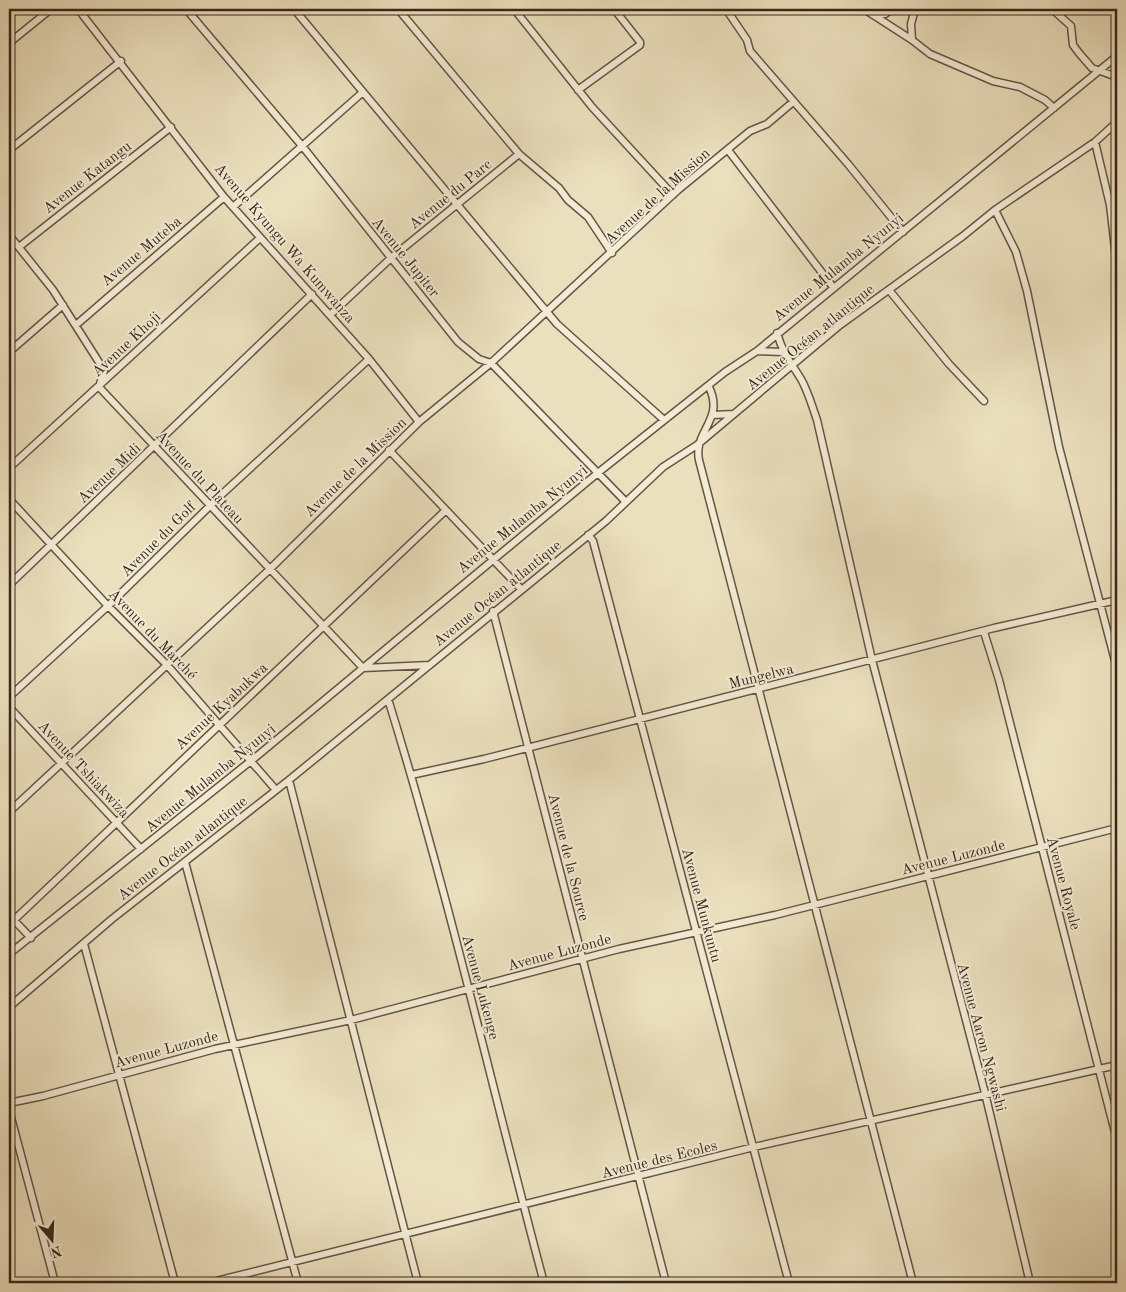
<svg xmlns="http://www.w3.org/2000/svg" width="1126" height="1292" viewBox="0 0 1126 1292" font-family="'Old Standard TT',serif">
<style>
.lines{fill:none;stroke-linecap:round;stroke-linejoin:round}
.minor-casing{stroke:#685443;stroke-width:9}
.minor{stroke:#f2ebd5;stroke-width:6}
.labels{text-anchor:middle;stroke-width:4;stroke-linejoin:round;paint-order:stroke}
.street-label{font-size:15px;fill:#3c261a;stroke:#f2ebd5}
</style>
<rect width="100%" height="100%" fill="#ebe0be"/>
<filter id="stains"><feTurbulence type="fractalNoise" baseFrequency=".004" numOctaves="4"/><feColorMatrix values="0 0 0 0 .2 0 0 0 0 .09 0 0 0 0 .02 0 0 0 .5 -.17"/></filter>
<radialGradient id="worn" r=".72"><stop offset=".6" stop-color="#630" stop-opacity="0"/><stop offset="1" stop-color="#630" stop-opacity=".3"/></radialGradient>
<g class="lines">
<defs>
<path id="minor" d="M78 9 224 197 369 359 419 422
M186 9 303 147 458 342 479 359 491 363 625 501
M398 9 519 154 559 188 568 200 588 217 612 253
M514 9 592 107 673 195
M726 9 747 40 750 51 848 164 903 232
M864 9 912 40 930 54 993 81 1020 87 1045 100 1054 108
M1052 9 1071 26 1073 45 1079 53 1092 68 1117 77
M873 15 885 14 893 9
M912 40 911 24 915 9
M9 43 51 9
M578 90 640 45V42L614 9
M363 92 557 324 664 420
M1095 142 1110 205 1117 266
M9 150 121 61
M728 150 833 287
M233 207 363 92 294 9
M995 210 1016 252 1027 291 1059 447 1117 668
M9 235 53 290 102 367 104 371 99 387 363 668 430 665
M19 247 171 127
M889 290 949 364 984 401
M331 314 391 258 519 154
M76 325 224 197
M777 333C783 354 790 361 801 379 808 391 812 406 817 420L872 660 985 1093 1030 1283
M757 351 783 352
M9 352 63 305
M709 387C725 420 693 431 699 460L913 1283
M713 415 734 414
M389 450 521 589
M9 468 260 238
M9 499 108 606 167 665 276 790
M588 535 593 541 789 1283
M9 585 312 294
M493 611 666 1283
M984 632 999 680 1117 1140
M9 697 108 606 220 496 369 359
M388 699C448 892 492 1088 544 1283
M9 707 141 849
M411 775 484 759 994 628 1117 600
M289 780 418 1283
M9 812 269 570 419 422 491 363 678 190 750 131 767 124 793 102
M185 862 298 1283
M9 915 31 938
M14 920 446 510
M84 944 175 1283
M9 954 257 756 599 472 725 372 757 351 1117 56
M9 1007 112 919 289 780 606 521 663 467 697 445 840 325 963 236 995 210 1095 142 1117 122
M9 1103 43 1096 215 1049 351 1020 619 949 775 915 1117 828
M9 1110 55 1283
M208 1283 754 1147 1117 1065"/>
</defs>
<!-- minor casing -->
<use href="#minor" class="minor-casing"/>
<!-- minor -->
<use href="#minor" class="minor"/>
</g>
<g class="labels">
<!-- street labels -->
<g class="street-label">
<text transform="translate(87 177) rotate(-38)" y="5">Avenue Katangu</text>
<text transform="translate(450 194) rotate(-39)" y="5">Avenue du Parc</text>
<text transform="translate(657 196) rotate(-42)" y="5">Avenue de la Mission</text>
<text transform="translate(285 243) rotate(49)" y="5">Avenue Kyungu Wa Kumwanza</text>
<text transform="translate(141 251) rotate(-40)" y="5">Avenue Muteba</text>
<text transform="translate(406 257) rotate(51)" y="5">Avenue Jupiter</text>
<text transform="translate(838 267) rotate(-39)" y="5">Avenue Mulamba Nyunyi</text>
<text transform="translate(810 337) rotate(-39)" y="5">Avenue Océan atlantique</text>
<text transform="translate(126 344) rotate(-43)" y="5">Avenue Khoji</text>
<text transform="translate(355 467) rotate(-44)" y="5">Avenue de la Mission</text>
<text transform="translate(109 473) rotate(-43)" y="5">Avenue Midi</text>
<text transform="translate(200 477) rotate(47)" y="5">Avenue du Plateau</text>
<text transform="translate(522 519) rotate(-39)" y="5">Avenue Mulamba Nyunyi</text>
<text transform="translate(158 539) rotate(-45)" y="5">Avenue du Golf</text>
<text transform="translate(497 593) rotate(-39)" y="5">Avenue Océan atlantique</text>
<text transform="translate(153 634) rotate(46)" y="5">Avenue du Marché</text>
<text transform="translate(761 676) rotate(-14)" y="5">Mungelwa</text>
<text transform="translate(221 706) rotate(-43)" y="5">Avenue Kyabukwa</text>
<text transform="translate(84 769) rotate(47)" y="5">Avenue Tshiakwiza</text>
<text transform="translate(210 778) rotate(-39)" y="5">Avenue Mulamba Nyunyi</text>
<text transform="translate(182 848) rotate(-38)" y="5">Avenue Océan atlantique</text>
<text transform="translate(569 857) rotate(76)" y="5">Avenue de la Source</text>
<text transform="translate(953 857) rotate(-14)" y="5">Avenue Luzonde</text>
<text transform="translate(1064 883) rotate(75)" y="5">Avenue Royale</text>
<text transform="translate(702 905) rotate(75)" y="5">Avenue Munkuntu</text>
<text transform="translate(559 952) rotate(-15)" y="5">Avenue Luzonde</text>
<text transform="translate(481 987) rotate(75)" y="5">Avenue Lukenge</text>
<text transform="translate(982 1037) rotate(75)" y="5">Avenue Aaron Ngwashi</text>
<text transform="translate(166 1049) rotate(-15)" y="5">Avenue Luzonde</text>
<text transform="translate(659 1159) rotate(-14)" y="5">Avenue des Ecoles</text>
</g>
</g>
<!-- margin -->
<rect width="1126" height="1292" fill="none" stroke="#ebe0be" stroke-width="30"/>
<rect x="10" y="10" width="1106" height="1272" fill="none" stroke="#3c261a" stroke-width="2.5"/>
<rect x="15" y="15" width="1096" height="1262" fill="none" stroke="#3c261a"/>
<!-- north arrow -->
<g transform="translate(52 1240) rotate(161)" stroke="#f2ebd5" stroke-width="4" paint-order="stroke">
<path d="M0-4L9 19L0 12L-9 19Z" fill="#3c261a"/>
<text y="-8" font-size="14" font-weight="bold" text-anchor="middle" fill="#3c261a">N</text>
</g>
<rect width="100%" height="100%" filter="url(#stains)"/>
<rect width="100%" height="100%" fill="url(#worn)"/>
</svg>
